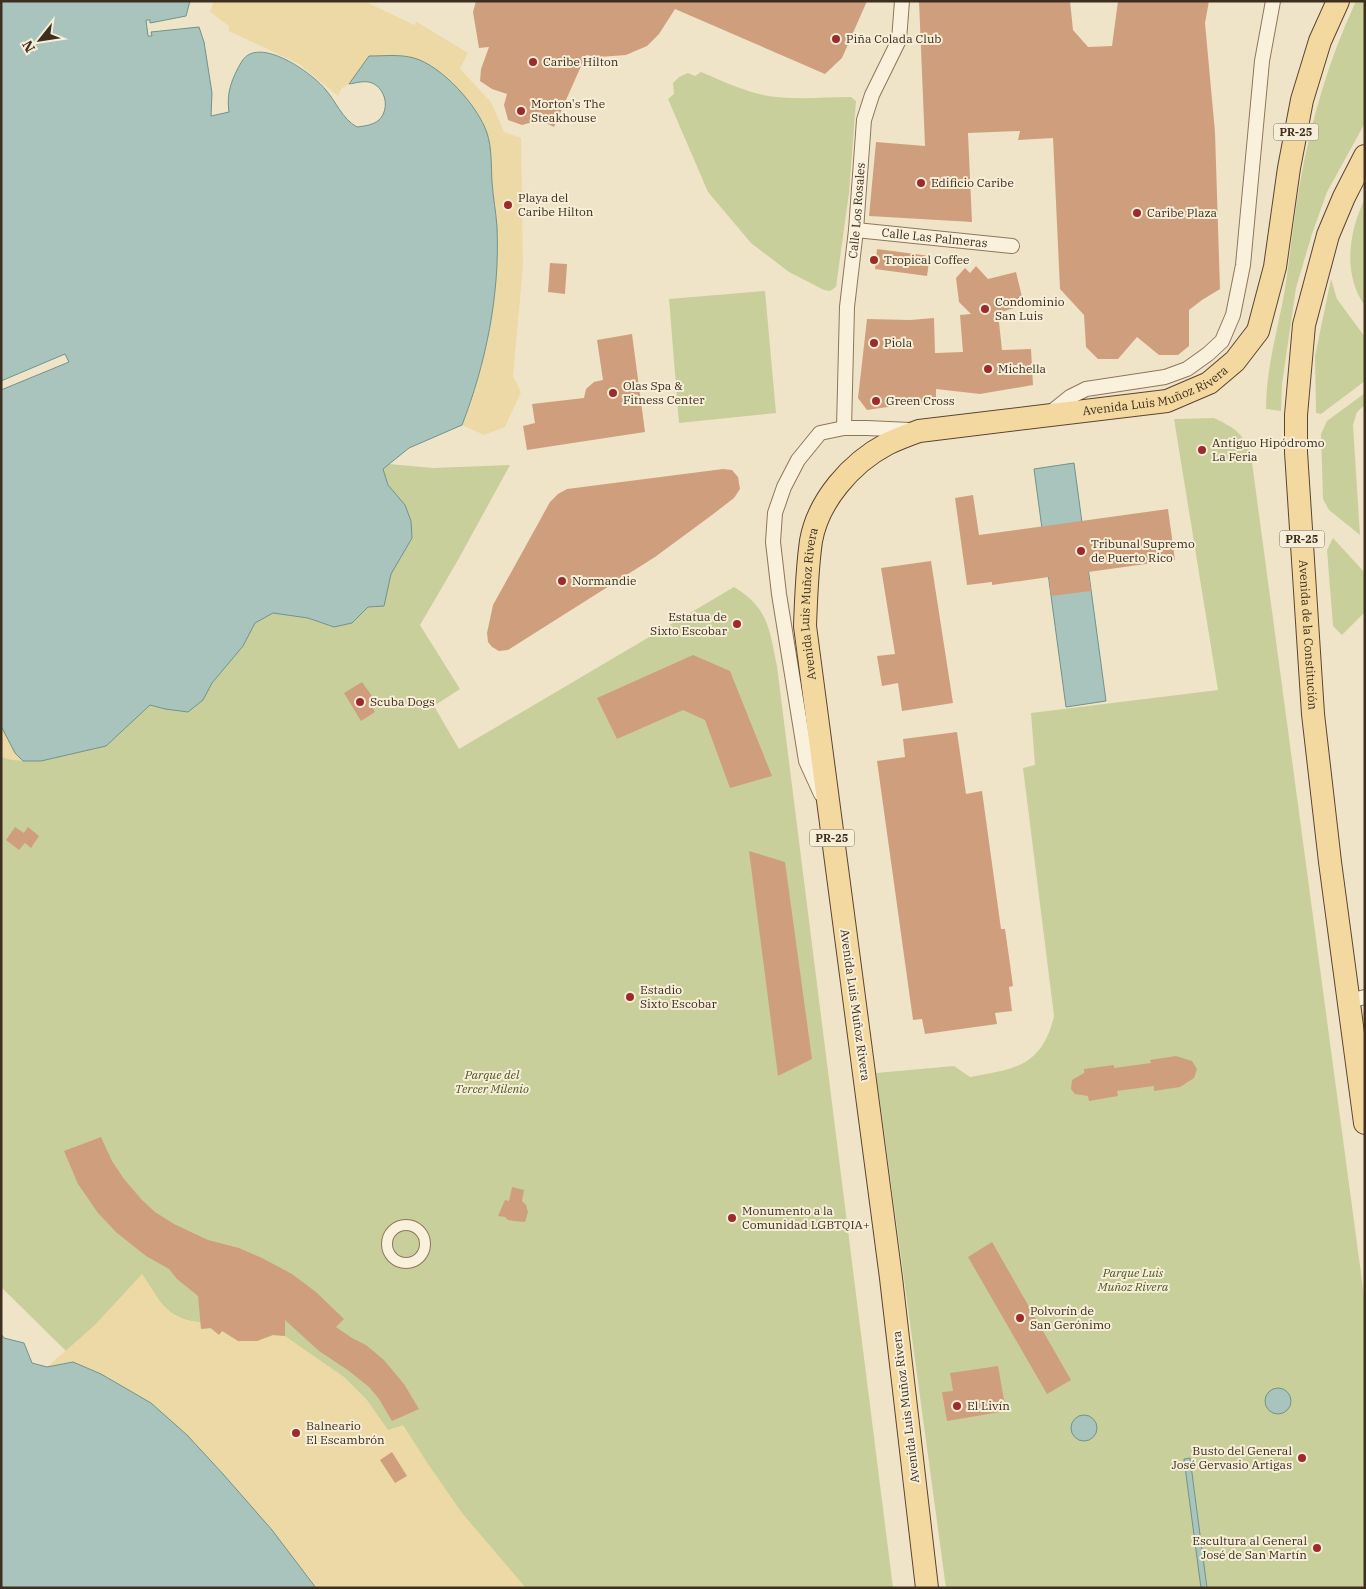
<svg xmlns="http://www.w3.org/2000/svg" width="1366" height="1589" viewBox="0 0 1366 1589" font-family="'IBM Plex Serif',serif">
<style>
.green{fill:#c9cf9b}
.sand{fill:#ecd9a5}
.water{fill:#a9c4bc;stroke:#6f938a}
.building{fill:#cf9f7d}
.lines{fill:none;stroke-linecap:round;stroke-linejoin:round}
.pedestrian-casing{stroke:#8d765c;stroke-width:12}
.minor-casing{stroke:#8d765c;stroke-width:16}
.primary-casing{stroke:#5b4430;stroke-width:24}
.pedestrian{stroke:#faf1dc;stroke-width:10}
.minor{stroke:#faf1dc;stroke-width:14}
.primary{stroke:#f3d9a0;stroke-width:22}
.poi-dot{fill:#9e2a2b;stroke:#f7eed8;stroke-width:2}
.labels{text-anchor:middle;stroke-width:4;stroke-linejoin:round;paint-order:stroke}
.shield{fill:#f7eed8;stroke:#756857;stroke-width:1}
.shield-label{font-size:11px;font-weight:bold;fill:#3d2e20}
.poi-label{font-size:12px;fill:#3d2e20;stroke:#f7eed8;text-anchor:start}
.street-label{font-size:12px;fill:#3d2e20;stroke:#f7eed8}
.park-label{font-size:12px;font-style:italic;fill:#4d5a26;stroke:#f7eed8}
</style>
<rect width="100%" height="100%" fill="#f0e4c8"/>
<!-- green -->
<path class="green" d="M1356 1H1365V123L1327 192 1312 234 1296 288 1282 384 1281 411 1266 409C1266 371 1276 336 1283 300 1290 261 1293 221 1300 183 1311 120 1329 59 1356 1Z
M701 72C720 80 739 89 759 94 788 101 821 97 851 97L856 101 849 193 836 287 830 291 824 290 789 272 751 243 708 192 668 99 674 94 673 83 679 77 688 73 695 76Z
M1365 198V306C1342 273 1349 232 1365 198Z
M1331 279 1337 299 1365 337V381L1321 414 1316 413 1315 356Z
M765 291 776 413 679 423 669 299Z
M1365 393V405L1357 412 1353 425 1360 535 1329 510 1323 499 1321 434 1327 421Z
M1214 418C1235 428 1243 433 1251 455L1365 1303V1588H946L876 1073 954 1066 970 1077C1014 1069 1042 1067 1054 1016L1023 768 1035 765 1031 713 1218 690 1174 419Z
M389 464 433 468 510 465 458 560 420 625 460 689 434 706 459 749 734 587C769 608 769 629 777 666L893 1588H473L257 1341H238L223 1331 219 1335 201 1329 200 1322C176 1321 162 1308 151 1288L93 1327 66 1351 1 1287V726L41 761 106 746 150 704 165 709 188 712 203 700 212 683 243 646 255 623 273 613 308 618 334 627 352 623 368 606H384L391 574 412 538 405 505 388 485 383 469Z
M1333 538 1365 573V612L1342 635 1333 626 1327 550Z"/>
<!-- sand -->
<path class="sand" d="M214 1H364L414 25 417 22 468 53 460 69 491 102 504 132 521 138 523 266 513 376 521 392 505 427 484 435 462 425C486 362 500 295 497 228 496 212 493 197 492 182 491 167 492 148 487 133 478 104 442 70 414 58 401 53 383 56 369 56L349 84 342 88 338 96 299 64 229 31V26L210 12Z
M1 726 15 753 23 761 12 760 1 757Z
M142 1274C160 1299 164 1320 200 1322L201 1329 209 1328 219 1334 222 1331 238 1341H257L273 1335 285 1336 344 1377 367 1400 388 1430 403 1425 428 1464 462 1513 526 1588H316L272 1530 223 1474 187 1435 151 1403 101 1374 73 1362 47 1367 93 1327Z"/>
<!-- water -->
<path class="water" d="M1 1H190L186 16 150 23V20H146L148 36H152L151 32 199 27 204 42 212 93 211 116 229 112C226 93 232 78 242 61 259 35 312 73 325 89 336 101 342 119 357 127 365 126 373 125 379 120 390 109 386 89 372 83 365 80 356 83 349 84L369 56C384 56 400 54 414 58 442 66 478 106 487 133 492 148 491 166 492 182 493 197 496 212 497 227 500 295 486 363 462 425L409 448 383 469 388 485 405 505 411 521 412 538 391 574 384 606 368 607 352 623 334 627 308 618 273 613 255 623 243 646 212 683 203 700 188 712 165 709 150 705 106 746 41 761H23L15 753 1 726V390L69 362 65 354 1 381Z
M1074 463 1106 701 1066 707 1034 469Z
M1 1334 4 1338 24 1343 32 1363 47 1367 73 1362 101 1374 151 1403 187 1435 223 1474 272 1530 316 1588H1Z
M1265 1401a13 13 0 1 1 26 0a13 13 0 1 1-26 0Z
M1071 1428a13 13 0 1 1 26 0a13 13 0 1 1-26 0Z
M1190 1458 1207 1588H1201L1184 1459Z"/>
<!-- building -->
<path class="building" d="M476 1H867L842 58 825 74 675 9 659 34 647 46 626 55 599 57 586 55 554 127 540 120 522 125 508 120 504 105 507 94 492 89 480 81 481 69 489 47 479 48 473 12Z
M919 1H1070L1073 30 1088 47 1112 46 1118 1H1209L1205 23 1215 132 1220 289 1202 300 1189 310V346L1178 355H1159L1137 337 1118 359H1098L1086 347 1084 315 1060 289 1053 138 1018 140 1020 131 968 133 972 222 869 216 876 142 925 146Z
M877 249 930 256 927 276 875 269Z
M550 263 567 264 565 294 548 292Z
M976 266 988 279 1016 272 1024 305 998 313 1002 350 1031 349 1033 385 980 394 936 389V400L867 410 858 398 867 319 910 320 934 318 935 353 963 352 960 315 971 314 959 302 956 278 965 268 970 273Z
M632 334 645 432 527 450 523 426 535 423 532 404 584 398 586 389 594 382 603 380 597 340Z
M723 469 732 470 738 477 740 489 734 498 712 515 655 557 508 650 499 651 492 647 488 642 487 633 493 605 550 502 558 494 567 489Z
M973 495 979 535 1168 509 1175 560 1088 572 1091 591 1051 596 1049 577 992 585V582L967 585 955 498Z
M931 561 953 703 902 711 898 683 882 686 877 656 895 654 881 568Z
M693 655 730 671 772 776 730 788 705 720 683 710 617 739 597 698Z
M362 682 374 699 369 702 375 712 361 721 344 693Z
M957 732 966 794 982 791 1001 929H1005L1010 964 1013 986 1009 987 1012 1011 995 1013 997 1024 925 1034 922 1019 913 1020 877 761 905 757 903 739Z
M15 827 24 833 28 827 39 836 31 848 25 843 19 850 6 840Z
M749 851 785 862 812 1059 778 1076Z
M1176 1056 1192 1061 1197 1069 1194 1078 1180 1087 1154 1091V1086L1117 1091 1118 1096 1089 1101 1088 1096 1075 1094 1071 1089 1072 1080 1084 1073V1069L1114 1065V1068L1151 1063 1150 1060Z
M101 1137 112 1161 124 1179 142 1200 155 1212 174 1224 208 1240 239 1248 262 1258 292 1274 316 1292 344 1319 336 1327 352 1338 366 1345 384 1360 404 1384 419 1409 392 1421 379 1399 369 1387 349 1371 319 1351 285 1320V1336L273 1335 257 1341H238L222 1331 219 1335 211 1328 201 1329 198 1296 177 1279 169 1269 146 1256 117 1233 98 1213 78 1184 64 1151Z
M512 1187 524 1190 522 1201 526 1205 528 1212 525 1222 514 1221 508 1220 505 1217 498 1216 505 1200 509 1201Z
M992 1242 1071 1380 1047 1394 968 1257Z
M998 1366 1006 1411 947 1421 942 1392 953 1391 950 1373Z
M392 1452 407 1476 395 1483 380 1460Z"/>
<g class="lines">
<defs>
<path id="pedestrian" d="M387 1244a19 19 0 1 1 38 0a19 19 0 1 1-38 0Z"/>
<g id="minor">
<path id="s1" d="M856 230 1012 246"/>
<path d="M1050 413 1070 397 1086 389 1165 377 1187 369 1208 354 1222 341 1233 315 1243 265 1262 61 1273 1"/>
<path id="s2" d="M844 428 847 307 856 230 864 120 872 95 899 40 902 1"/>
<path d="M821 794 806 761 779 594 773 542 775 513 784 487 798 460 820 433 844 428H867L910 430"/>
<path d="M1349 1001 1365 997"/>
</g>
<g id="primary">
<path id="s3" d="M1365 156 1344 197 1328 235 1304 325 1296 415V452L1313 714 1330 862 1365 1123"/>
<path id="s4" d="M927 1588 891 1278 805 626C806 598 807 569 811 541 818 501 851 463 887 444 897 439 908 435 919 431L1167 401 1209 383 1235 361 1258 331 1275 267 1289 168 1302 100 1320 41 1338 1"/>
</g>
</defs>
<!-- pedestrian casing -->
<use href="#pedestrian" class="pedestrian-casing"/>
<!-- minor casing -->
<use href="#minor" class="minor-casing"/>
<!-- primary casing -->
<use href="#primary" class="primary-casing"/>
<!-- pedestrian -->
<use href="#pedestrian" class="pedestrian"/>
<!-- minor -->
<use href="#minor" class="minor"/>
<!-- primary -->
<use href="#primary" class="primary"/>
</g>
<!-- markers -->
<g class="poi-dot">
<circle cx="836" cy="39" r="5"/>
<circle cx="533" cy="62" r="5"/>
<circle cx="521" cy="111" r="5"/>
<circle cx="921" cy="183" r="5"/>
<circle cx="508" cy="205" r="5"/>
<circle cx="1137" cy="213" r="5"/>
<circle cx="874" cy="260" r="5"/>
<circle cx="985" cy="309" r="5"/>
<circle cx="874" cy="343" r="5"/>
<circle cx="988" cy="369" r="5"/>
<circle cx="613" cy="393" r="5"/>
<circle cx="876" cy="401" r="5"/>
<circle cx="1202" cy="450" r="5"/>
<circle cx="1081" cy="551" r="5"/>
<circle cx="562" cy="581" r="5"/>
<circle cx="737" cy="624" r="5"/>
<circle cx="360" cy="702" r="5"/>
<circle cx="630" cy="997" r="5"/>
<circle cx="732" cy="1218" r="5"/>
<circle cx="1020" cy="1318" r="5"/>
<circle cx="957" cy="1406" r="5"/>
<circle cx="296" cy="1433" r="5"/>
<circle cx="1302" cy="1458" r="5"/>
<circle cx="1317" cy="1548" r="5"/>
</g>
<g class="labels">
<!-- shield labels -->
<g class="shield">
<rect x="1273.5" y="123.5" width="45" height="17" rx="4"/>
<rect x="1279.5" y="530.5" width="45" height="17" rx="4"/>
<rect x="809.5" y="829.5" width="45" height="17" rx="4"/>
</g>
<g class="shield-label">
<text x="1296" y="136">PR-25</text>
<text x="1302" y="543">PR-25</text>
<text x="832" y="842">PR-25</text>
</g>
<!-- poi labels -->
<g class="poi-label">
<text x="846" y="43">Piña Colada Club</text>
<text x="543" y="66">Caribe Hilton</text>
<text x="531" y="108">Morton's The<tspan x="531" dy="14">Steakhouse</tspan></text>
<text x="931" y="187">Edificio Caribe</text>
<text x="518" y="202">Playa del<tspan x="518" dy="14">Caribe Hilton</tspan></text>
<text x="1147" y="217">Caribe Plaza</text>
<text x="884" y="264">Tropical Coffee</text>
<text x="995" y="306">Condominio<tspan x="995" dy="14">San Luis</tspan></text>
<text x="884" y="347">Piola</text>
<text x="998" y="373">Michella</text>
<text x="623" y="390">Olas Spa &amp;<tspan x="623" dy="14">Fitness Center</tspan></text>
<text x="886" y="405">Green Cross</text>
<text x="1212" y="447">Antiguo Hipódromo<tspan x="1212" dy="14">La Feria</tspan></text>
<text x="1091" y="548">Tribunal Supremo<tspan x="1091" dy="14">de Puerto Rico</tspan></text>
<text x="572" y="585">Normandie</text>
<text x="727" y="621" text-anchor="end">Estatua de<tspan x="727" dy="14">Sixto Escobar</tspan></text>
<text x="370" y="706">Scuba Dogs</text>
<text x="640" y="994">Estadio<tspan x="640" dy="14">Sixto Escobar</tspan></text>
<text x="742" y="1215">Monumento a la<tspan x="742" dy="14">Comunidad LGBTQIA+</tspan></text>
<text x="1030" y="1315">Polvorín de<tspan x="1030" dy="14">San Gerónimo</tspan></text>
<text x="967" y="1410">El Livín</text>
<text x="306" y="1430">Balneario<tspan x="306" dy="14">El Escambrón</tspan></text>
<text x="1292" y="1455" text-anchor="end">Busto del General<tspan x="1292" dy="14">José Gervasio Artigas</tspan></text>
<text x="1307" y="1545" text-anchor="end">Escultura al General<tspan x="1307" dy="14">José de San Martín</tspan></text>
</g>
<!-- street labels -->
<g class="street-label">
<text dy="4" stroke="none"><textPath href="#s2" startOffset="218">Calle Los Rosales</textPath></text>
<text dy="4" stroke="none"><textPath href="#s1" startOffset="79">Calle Las Palmeras</textPath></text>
<text dy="4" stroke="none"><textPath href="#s4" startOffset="1458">Avenida Luis Muñoz Rivera</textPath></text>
<text dy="4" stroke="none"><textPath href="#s4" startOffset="992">Avenida Luis Muñoz Rivera</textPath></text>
<text dy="4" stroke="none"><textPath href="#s3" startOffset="491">Avenida de la Constitución</textPath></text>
<text transform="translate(855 1005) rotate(82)" y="4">Avenida Luis Muñoz Rivera</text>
<text transform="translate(906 1407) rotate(-97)" y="4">Avenida Luis Muñoz Rivera</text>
</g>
<!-- park labels -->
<g class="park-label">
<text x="492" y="1079">Parque del<tspan x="492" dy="14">Tercer Milenio</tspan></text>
<text x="1133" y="1277">Parque Luis<tspan x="1133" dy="14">Muñoz Rivera</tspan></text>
</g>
</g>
<!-- border -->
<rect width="1366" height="1589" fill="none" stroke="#3d2e20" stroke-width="5"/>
<!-- north arrow -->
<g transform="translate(40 40) rotate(240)" stroke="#f7eed8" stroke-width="4" paint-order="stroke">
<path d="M0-4L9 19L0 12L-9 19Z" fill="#3d2e20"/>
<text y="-8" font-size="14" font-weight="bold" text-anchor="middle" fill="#3d2e20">N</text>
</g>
</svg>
